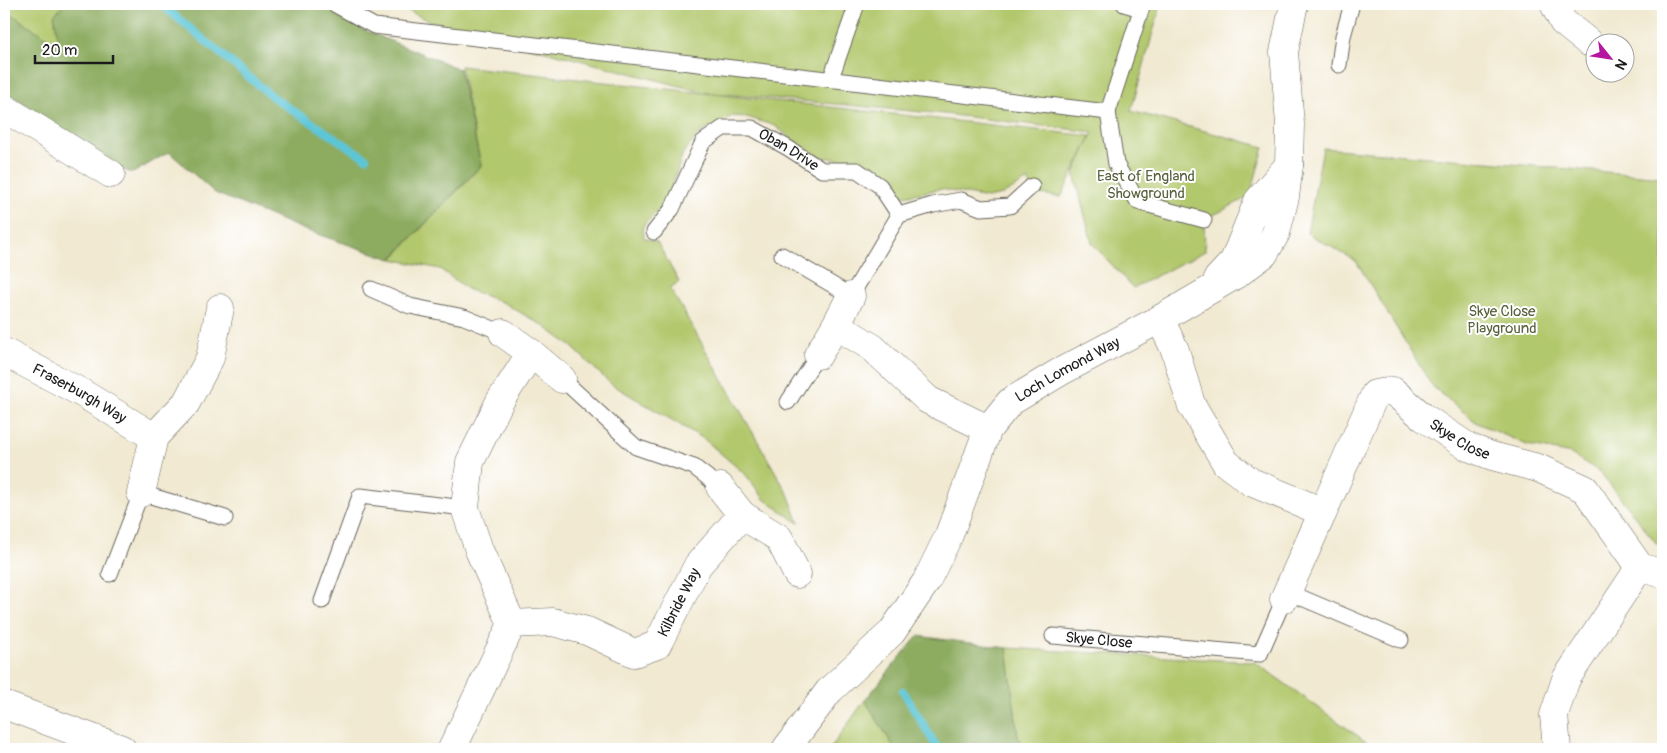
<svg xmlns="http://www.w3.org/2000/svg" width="1667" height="753" viewBox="0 0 1667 753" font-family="Pangolin,sans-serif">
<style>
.green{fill:#b2c86d;stroke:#677244}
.forest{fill:#8dac60;stroke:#54643e}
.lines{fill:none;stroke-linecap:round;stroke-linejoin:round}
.stream{stroke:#5cc6d7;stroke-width:8}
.lane-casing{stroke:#67645b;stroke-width:17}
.street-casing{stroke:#67645b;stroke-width:29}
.lane{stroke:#fff;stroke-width:15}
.street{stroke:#fff;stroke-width:28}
.labels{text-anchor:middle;stroke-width:4;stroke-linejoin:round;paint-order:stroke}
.street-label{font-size:15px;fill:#1c1c1c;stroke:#fff}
.park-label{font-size:15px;fill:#58613c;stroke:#fff}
</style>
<rect width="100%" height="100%" fill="#fff"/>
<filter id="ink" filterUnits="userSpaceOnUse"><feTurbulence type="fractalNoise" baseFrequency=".02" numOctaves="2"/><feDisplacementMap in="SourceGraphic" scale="10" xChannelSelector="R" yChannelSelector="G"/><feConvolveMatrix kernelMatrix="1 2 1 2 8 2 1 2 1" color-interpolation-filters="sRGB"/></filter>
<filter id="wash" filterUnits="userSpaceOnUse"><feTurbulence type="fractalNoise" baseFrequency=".0096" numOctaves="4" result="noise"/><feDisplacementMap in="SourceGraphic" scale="20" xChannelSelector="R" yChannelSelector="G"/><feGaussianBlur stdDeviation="1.12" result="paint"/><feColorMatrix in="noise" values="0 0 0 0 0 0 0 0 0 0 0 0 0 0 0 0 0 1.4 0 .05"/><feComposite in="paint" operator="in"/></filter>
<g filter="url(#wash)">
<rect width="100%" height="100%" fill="#f1e9d1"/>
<!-- green -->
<path class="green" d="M4 4H77L60 57 4 19Z
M395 4H1161L1131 111 1264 147 1250 196 1204 220 1205 251 1133 288 1092 243 1074 173 1093 132 944 114 703 92 429 21Z
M460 66 1091 136 1061 197 1033 193 1028 180 1002 195 987 198 941 189 904 196 891 186 875 165 815 156 775 126 747 117 732 116 700 133 683 153 667 201 643 226 644 238 657 242 679 282 670 288 788 494 799 523 765 500 746 475 704 439 611 384 571 346 542 325 504 303 467 289 440 269 392 259 481 166Z
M1323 148 1663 177V546L1657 544 1600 472 1571 454 1527 445 1477 423 1432 386 1356 261 1307 233Z
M1007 648 1255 662 1376 749H1025L1018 737Z
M865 700 895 749H830Z"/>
<!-- forest -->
<path class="forest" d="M64 4H321L364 30 459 69 481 165 391 259 305 230 215 193 169 152 133 173 116 168 4 90V9L59 46 54 15Z
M918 636 1007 648 1018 737 1025 749H895L865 700Z"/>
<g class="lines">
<!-- stream -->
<path class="stream" d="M161 4 274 98 366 158
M903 691 938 749"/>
</g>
</g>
<g filter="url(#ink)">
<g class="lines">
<defs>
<g id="lane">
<path d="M334 4 374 26 1108 112 1143 4"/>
<path d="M1124 4 1141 9"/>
<path d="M1339 65 1343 36 1352 4"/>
<path d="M831 78 857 4"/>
<path d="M1108 112 1116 164 1138 202 1204 220"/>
<path id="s1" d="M654 232 672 209 703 142 723 128H752L788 148 822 170H857L880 186 899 215"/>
<path d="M782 255 851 296 899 215 933 205 961 200 981 208 1010 206 1032 186"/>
<path d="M371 289 410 306 464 317 503 333"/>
<path d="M562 379 636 447 694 467 720 487"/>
<path d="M788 402 818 355"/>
<path d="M110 574 141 493 225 518"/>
<path d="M1288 592 1401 640"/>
<path d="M322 601 360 496 465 508"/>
<path id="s2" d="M1053 636 1260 654 1284 599"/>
</g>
<g id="street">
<path d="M1554 4 1563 22 1588 42"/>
<path d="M4 108 111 174"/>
<path d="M1218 278 1234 261 1258 201 1289 165"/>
<path d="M851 296 836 325 873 348 928 400 988 429"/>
<path d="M1160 319 1175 350 1191 404 1226 463 1251 482 1323 512 1284 599"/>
<path d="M503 333 531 353 500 401 470 462 465 508 479 550 512 624"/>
<path id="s3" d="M4 352 82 393 154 437"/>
<path d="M531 353 562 379"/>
<path d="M818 355 836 325"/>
<path d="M720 487 742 515"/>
<path d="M141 493 154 437 186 403 210 358 220 308"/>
<path id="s4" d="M1323 512 1375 394 1393 391 1423 417 1468 447 1492 456 1538 468 1585 489 1640 567 1663 574"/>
<path d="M4 705 122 749"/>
<path id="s5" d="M452 749 512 624 553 622 587 631 634 653 657 645 698 565 742 515 779 538 797 574"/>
<path id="s6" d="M786 749 829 691 892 632 926 582 949 535 988 429 1010 402 1060 372 1160 319 1237 274 1264 254 1276 233 1285 197 1289 165 1290 124 1284 52 1294 4"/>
<path d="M1557 749 1554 715 1566 679 1640 567"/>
</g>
</defs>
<!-- lane casing -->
<use href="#lane" class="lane-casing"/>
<!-- street casing -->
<use href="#street" class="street-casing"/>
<!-- lane -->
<use href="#lane" class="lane"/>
<!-- street -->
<use href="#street" class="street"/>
</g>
</g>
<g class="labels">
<!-- street labels -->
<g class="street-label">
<text dy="5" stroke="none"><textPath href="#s1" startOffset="199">Oban Drive</textPath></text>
<text dy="5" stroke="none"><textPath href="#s6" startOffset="485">Loch Lomond Way</textPath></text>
<text dy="5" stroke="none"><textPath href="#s3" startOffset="86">Fraserburgh Way</textPath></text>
<text dy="5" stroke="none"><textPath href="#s4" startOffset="230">Skye Close</textPath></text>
<text dy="5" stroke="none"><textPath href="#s5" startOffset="339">Kilbride Way</textPath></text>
<text dy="5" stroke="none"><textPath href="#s2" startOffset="46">Skye Close</textPath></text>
</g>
<!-- park labels -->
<g class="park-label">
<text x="1146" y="181">East of England<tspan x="1146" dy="17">Showground</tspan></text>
<text x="1502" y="316">Skye Close<tspan x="1502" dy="17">Playground</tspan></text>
</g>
</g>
<!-- margin -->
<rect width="1667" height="753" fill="none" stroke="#fff" stroke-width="20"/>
<!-- north arrow -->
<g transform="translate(1610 58) rotate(120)"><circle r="24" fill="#ffffff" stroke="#a4a4a4"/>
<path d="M0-4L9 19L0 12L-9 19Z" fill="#b5179e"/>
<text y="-8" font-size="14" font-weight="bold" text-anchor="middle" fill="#1c1c1c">N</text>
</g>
<!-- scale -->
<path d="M35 55v8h78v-8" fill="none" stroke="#1c1c1c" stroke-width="2.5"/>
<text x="42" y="55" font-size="15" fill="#1c1c1c" stroke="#ffffff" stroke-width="4" paint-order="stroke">20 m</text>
</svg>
